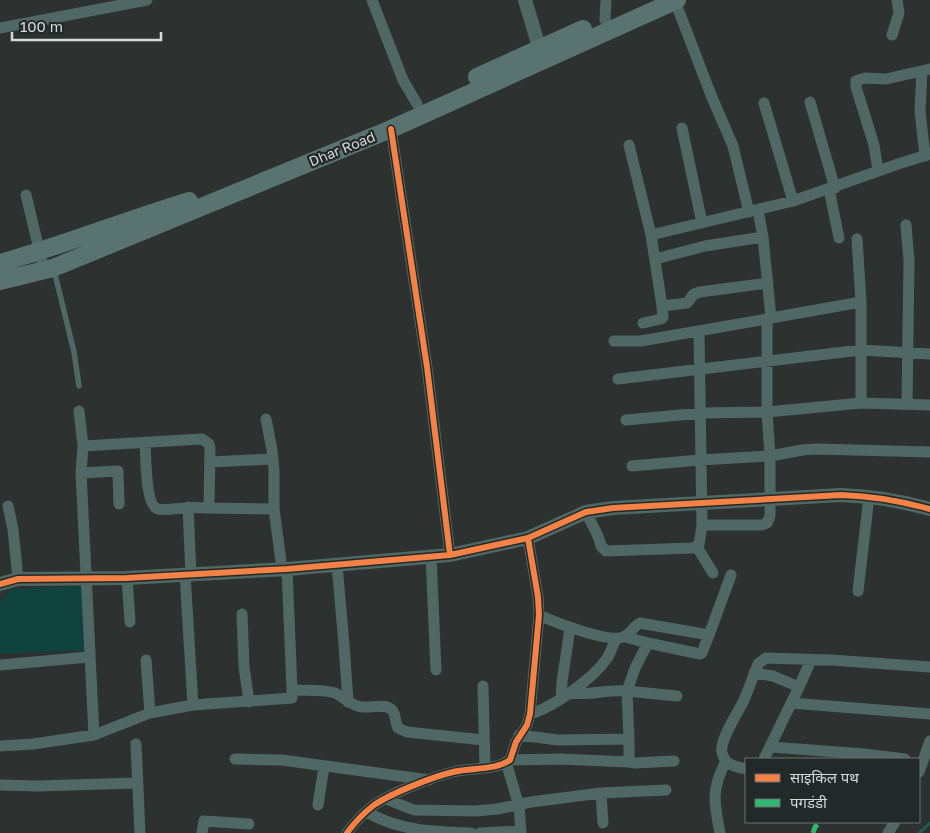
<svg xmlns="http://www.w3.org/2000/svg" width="930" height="833" viewBox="0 0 930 833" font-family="'Golos Text','Noto Sans Devanagari',sans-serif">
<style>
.green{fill:#10433d}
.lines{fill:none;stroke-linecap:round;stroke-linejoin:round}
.stream{stroke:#1e5d54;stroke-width:3}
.service{stroke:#506865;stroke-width:5.5}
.minor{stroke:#506865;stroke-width:11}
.tertiary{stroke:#506865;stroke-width:14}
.primary{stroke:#597370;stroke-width:18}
.quiet{stroke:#33b770;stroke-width:5;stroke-dasharray:10 5;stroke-linecap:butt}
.cycleway-casing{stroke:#222928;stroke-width:9}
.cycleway{stroke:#f48246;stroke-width:6}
.labels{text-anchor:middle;stroke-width:4.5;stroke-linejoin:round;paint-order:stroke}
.street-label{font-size:14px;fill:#d6dad9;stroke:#222928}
</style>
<rect width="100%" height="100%" fill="#2d3231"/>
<!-- green -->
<path class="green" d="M82 586 87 650 0 654V602L11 589Z"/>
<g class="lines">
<!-- stream -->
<path class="stream" d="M919 833 930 823"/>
<!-- service -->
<path class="service" d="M54 270 74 352 79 386"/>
<!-- minor -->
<path class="minor" d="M372 0 403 80 417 104
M675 1 711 95 733 146 749 212
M605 20 606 0
M0 28 147 0
M892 35 899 13 897 0
M922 71 920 111 925 156
M810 102 835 188
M764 103 793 201
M682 128 702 223
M391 129 427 367 450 555
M629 145 651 235 662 306 663 317 661 319 643 323
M878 171 874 145 856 87V81L865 78 886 79 930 69
M829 189 839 238
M26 195 44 270
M906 225 909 261 907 404
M651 235 793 201 901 163 930 154
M857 239 861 302V403
M655 259 705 246 763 237
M662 306 687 303 694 294 700 292 768 283
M771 318 861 302
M614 341H641L767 319
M618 379 861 350 930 354
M79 411 83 446 202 439 209 444 210 448 209 508 274 509
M266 419 272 450 274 471V509L282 569
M626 420 701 413 767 412 861 403 930 405
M145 443C146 455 145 506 158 509 166 511 177 508 186 508 193 507 201 508 209 508
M83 446 81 473 94 735
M210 462 272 459
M632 466 700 460 770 456 802 450 816 449 930 452
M81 473 118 471 119 504
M8 506 13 529 18 579
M188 507 191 574
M586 512C591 524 599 534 601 546L606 551 692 548 699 545 702 525 699 331
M702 525H762L767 523 770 516V456L767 412V319L771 318 763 237 758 210
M697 547 713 573
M431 556 436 670
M337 565 344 644 348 702
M287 569 292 690C306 691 322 689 335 693 344 697 351 706 362 707 371 708 385 703 392 710 396 714 395 723 398 728L407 732 484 740
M185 574 193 705 292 698V690
M127 578 130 622
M858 591 869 497
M242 614 244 666 249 702
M539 615C554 622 613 645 625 636 631 633 634 626 640 623L709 635 731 575
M625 637 648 643 700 654 702 653 709 635
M146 660 150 713 193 705
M0 665 89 657
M754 673 773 676 799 687 764 759
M483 686 485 768
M799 687 811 660
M569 693C588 696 608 689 627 691L635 668 648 643
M561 699 562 682 570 628
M791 703 930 714
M530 714C554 707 594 678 608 657 611 651 613 645 616 639
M629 739 627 691 677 696
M136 744 140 833
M0 746 33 744 94 735 150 713
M771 747 864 754 905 759
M235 759 282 760 429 780
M510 760 560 759 629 762V739L558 740 519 735
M506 762 519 806 521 833
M629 762 635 763 674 761
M746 769C736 767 725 765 722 753 719 740 738 713 744 700 749 689 753 676 758 664L766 658 831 660 930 667
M919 772 930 741
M0 785 37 786 137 783
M601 793 603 823
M386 799 414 810 476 811 497 809 531 802 601 793 666 790
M318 805 324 767
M367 812C398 831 436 832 471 833
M202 833 204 821 249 824
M347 833C354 823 365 812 374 805 392 793 432 777 453 772 471 767 494 771 510 760L516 742 527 725 530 714 539 615 538 597 528 538
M480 833 521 831
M720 833C714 803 711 789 726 761
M888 833 895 822"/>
<!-- tertiary -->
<path class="tertiary" d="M525 0 542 57
M0 584 18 579 127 578 287 569 450 555 528 538 586 512 613 508 841 495C872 496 901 501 930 509"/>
<!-- primary -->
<path class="primary" d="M477 77 583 29
M0 263C64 245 126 220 189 201
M0 281 53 268 391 129 677 0"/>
<!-- quiet -->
<path class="quiet" d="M813 833 815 827 820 822"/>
<defs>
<path id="cycleway" d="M391 129 427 367 450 555
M0 584 18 579 127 578 287 569 450 555 528 538 586 512 613 508 841 495C872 496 901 501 930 509
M347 833C354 823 365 812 374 805 392 793 432 777 453 772 471 767 494 771 510 760L516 742 527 725 530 714 539 615 538 597 528 538"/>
</defs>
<!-- cycleway casing -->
<use href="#cycleway" class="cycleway-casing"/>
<!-- cycleway -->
<use href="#cycleway" class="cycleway"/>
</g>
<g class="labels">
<!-- street labels -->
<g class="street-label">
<text transform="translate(342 149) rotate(-22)" y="5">Dhar Road</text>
</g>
</g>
<!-- legend -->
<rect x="745" y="758" width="175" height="65" fill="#222928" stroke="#6a706f"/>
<rect x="755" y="774" width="25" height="8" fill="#f48246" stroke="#6a706f"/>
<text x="790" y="783" font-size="15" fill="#d6dad9">साइकिल पथ</text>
<rect x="755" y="799" width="25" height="8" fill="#33b770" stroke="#6a706f"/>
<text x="790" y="808" font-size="15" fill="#d6dad9">पगडंडी</text>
<!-- scale -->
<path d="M12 32v8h149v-8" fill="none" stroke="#d6dad9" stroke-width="2.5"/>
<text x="20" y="32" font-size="15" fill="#d6dad9" stroke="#222928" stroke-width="4" paint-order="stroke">100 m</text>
</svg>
